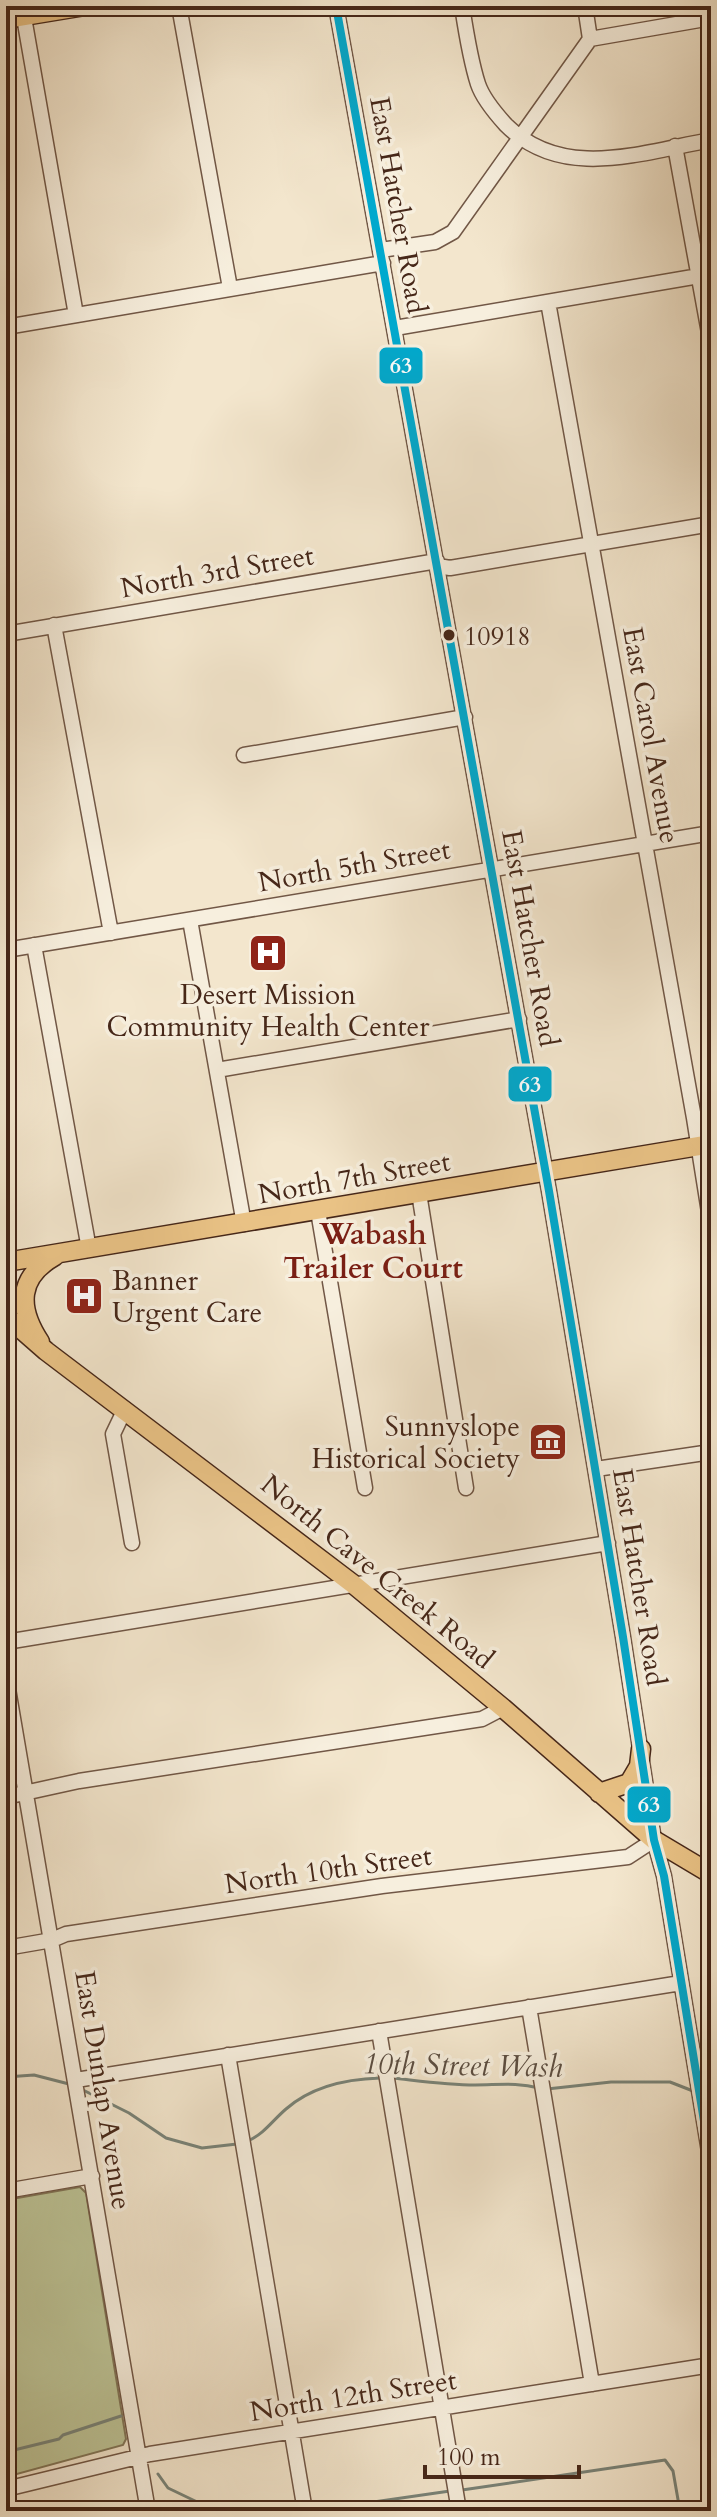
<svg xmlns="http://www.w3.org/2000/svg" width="717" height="2517" viewBox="0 0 717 2517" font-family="Cardo,serif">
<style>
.green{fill:#bdc497;stroke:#827658;stroke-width:2}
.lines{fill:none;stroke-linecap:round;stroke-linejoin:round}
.stream{stroke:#798378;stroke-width:3}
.minor-casing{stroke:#715746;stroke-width:17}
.major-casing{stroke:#462719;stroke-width:21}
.minor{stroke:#f7efde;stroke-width:14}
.major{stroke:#eac386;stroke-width:18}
.bus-1-casing{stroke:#f7efde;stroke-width:14}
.bus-1{stroke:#00a9ce;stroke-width:8}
.bus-dot{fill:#462719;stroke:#f7efde;stroke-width:3}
.labels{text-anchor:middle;stroke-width:7;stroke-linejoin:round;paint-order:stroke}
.bus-label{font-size:26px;fill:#462719;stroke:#f7efde;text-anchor:start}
.street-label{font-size:28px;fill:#462719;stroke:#f7efde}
.poi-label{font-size:28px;fill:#462719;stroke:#f7efde}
.neighbourhood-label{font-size:30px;font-weight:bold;fill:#7a1f14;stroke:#f7efde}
.water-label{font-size:30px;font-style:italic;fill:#5b4d41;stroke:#f7efde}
.line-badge{stroke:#f7efde;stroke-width:3}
.badge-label{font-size:22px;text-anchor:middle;font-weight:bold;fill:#fff}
</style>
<rect width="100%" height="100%" fill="#f3e6cd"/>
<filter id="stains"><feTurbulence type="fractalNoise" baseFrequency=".0025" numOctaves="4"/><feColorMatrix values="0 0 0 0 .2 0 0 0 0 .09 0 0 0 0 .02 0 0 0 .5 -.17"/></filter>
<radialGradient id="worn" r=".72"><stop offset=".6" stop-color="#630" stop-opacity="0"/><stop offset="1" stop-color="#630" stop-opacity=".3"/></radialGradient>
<!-- green -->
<path class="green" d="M80 2187 86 2193 126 2439 123 2445 6 2477V2200Z"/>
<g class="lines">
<!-- stream -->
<path class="stream" d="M6 2077 34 2075 69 2084
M392 2078C420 2081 447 2085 475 2085 498 2085 517 2082 539 2088
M547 2089 611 2082H670L693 2091
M83 2090 129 2113 166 2138 202 2148 237 2144
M248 2141C265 2133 272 2121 286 2109 311 2087 347 2079 380 2078
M6 2452 59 2439 63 2435 121 2416
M158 2474 168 2488 216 2511
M462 2490 665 2460 673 2471 680 2511
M311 2511 450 2491"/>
<defs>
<path id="minor" d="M22 6 76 315
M179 6 230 288
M336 6 549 1191 623 1637 654 1840 664 1876 711 2164
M462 6C466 32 470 59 478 84 483 99 496 114 506 125 563 182 642 152 711 140
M590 39 711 18
M675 146 711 344
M381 250 435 242 453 232 590 39 585 6
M548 302 694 1118 711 1225
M6 327 383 263
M395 328 699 276
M438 566 450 568 711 524
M54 625 111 933
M6 634 437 561
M244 755 465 717
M190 920 244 1224
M34 945 89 1249
M6 950 711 833
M217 1070 519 1019
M419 1193 466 1488
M318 1211 365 1488
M125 1409 113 1434 132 1543
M596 1469 711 1452
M6 1642 608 1543
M6 1677 148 2511
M6 1797 79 1781 482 1719 503 1708
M6 1948 52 1940 66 1934 382 1886 628 1857 654 1840
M529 2007 592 2384
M379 2031 459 2511
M228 2055 305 2511
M76 2080 681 1983
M6 2191 92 2176
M6 2489 150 2454 711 2365"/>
<path id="major" d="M6 19 85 6
M6 1262 711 1144
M6 1316 46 1351 353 1584 503 1708 654 1840 711 1874
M40 1342C17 1307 18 1277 55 1256
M599 1793 629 1783 639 1766 641 1749"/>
</defs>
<!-- minor casing -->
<use href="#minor" class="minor-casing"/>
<!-- major casing -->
<use href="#major" class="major-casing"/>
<!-- minor -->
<use href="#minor" class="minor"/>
<!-- major -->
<use href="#major" class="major"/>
<defs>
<path id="bus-1" d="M336 6 549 1191 623 1637 654 1840 664 1876 711 2164"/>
</defs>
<!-- bus-1 casing -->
<use href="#bus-1" class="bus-1-casing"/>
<!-- bus-1 -->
<use href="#bus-1" class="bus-1"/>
</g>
<!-- icons -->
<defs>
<symbol id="hospital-square" viewBox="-11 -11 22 22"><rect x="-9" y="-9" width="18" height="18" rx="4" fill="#8f2418" stroke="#f7efde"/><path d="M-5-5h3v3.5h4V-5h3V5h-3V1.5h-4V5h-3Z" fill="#fff"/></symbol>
<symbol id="museum-square" viewBox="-11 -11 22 22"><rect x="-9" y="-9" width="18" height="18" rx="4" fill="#8f2418" stroke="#f7efde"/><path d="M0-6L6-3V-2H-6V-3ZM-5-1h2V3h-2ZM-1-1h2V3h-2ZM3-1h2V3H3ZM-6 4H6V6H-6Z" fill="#fff"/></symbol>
</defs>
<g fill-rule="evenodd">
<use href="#hospital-square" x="246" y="931" width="44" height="44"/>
<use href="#hospital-square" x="62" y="1274" width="44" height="44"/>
<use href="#museum-square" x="526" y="1420" width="44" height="44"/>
</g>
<!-- markers -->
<circle class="bus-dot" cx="449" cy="635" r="7"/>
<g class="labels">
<!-- bus labels -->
<g class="bus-label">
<text x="464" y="645">10918</text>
</g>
<!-- street labels -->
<g class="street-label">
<text transform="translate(399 205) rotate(80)" y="10">East Hatcher Road</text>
<text transform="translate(217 571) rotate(-10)" y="10">North 3rd Street</text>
<text transform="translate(652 735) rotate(80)" y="10">East Carol Avenue</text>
<text transform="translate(354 865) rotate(-10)" y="10">North 5th Street</text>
<text transform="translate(531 938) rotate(80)" y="10">East Hatcher Road</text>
<text transform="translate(354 1177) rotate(-10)" y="10">North 7th Street</text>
<text transform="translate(378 1571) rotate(39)" y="10">North Cave Creek Road</text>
<text transform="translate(640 1577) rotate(81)" y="10">East Hatcher Road</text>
<text transform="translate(328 1869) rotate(-8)" y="10">North 10th Street</text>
<text transform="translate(104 2090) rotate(81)" y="10">East Dunlap Avenue</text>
<text transform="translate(353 2395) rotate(-9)" y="10">North 12th Street</text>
</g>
<!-- poi labels -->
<g class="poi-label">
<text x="268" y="1004">Desert Mission<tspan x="268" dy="32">Community Health Center</tspan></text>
<text x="112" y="1290" text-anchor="start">Banner<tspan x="112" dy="32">Urgent Care</tspan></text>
<text x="520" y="1436" text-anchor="end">Sunnyslope<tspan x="520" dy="32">Historical Society</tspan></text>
</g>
<!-- neighbourhood labels -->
<g class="neighbourhood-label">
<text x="373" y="1244">Wabash<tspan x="373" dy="34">Trailer Court</tspan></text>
</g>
<!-- water labels -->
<g class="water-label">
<text transform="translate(462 2065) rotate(1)" y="10">10th Street Wash</text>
</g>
</g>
<g class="line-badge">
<rect x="378" y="346" width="46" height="39" rx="8" fill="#00a9ce"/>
<rect x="507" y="1065" width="46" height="38" rx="8" fill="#00a9ce"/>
<rect x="626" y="1785" width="46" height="39" rx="8" fill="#00a9ce"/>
</g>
<g class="badge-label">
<text x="401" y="373">63</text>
<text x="530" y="1092">63</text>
<text x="649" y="1812">63</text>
</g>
<!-- margin -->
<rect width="717" height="2517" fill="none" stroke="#f3e6cd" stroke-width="32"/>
<rect x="8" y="8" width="701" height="2501" fill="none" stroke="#462719" stroke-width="4"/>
<rect x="16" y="16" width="685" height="2485" fill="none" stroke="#462719" stroke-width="2"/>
<!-- scale -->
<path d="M425 2465v12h154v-12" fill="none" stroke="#462719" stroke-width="4"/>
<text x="437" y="2465" font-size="24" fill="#462719" stroke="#f7efde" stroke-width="6" paint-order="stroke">100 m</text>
<rect width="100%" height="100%" filter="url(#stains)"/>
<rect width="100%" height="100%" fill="url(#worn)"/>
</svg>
